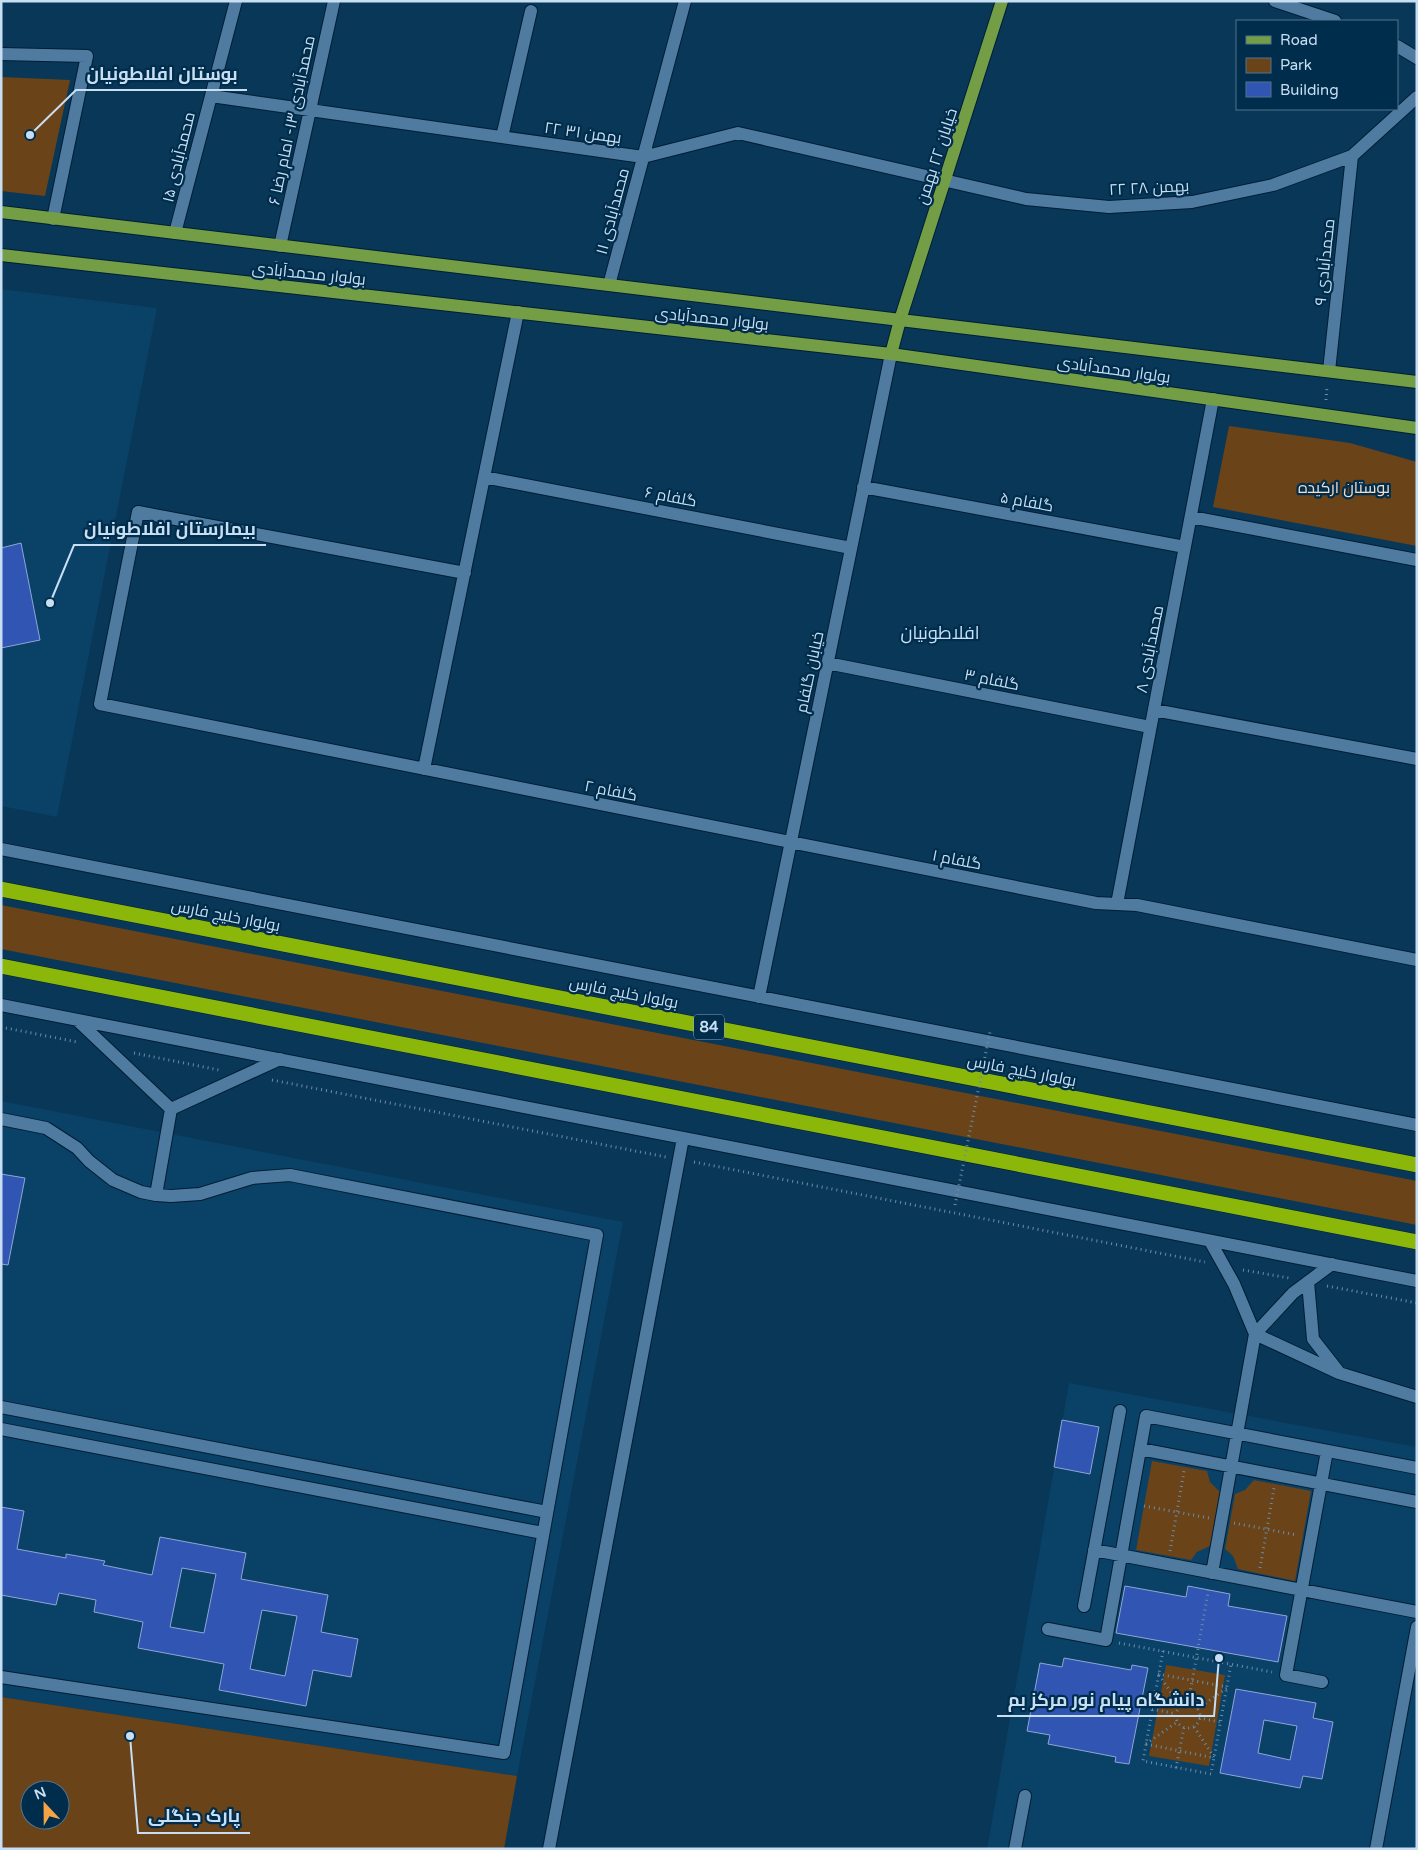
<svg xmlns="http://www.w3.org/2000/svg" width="1418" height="1850" viewBox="0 0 1418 1850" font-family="'Varela Round',Cairo,sans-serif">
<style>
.built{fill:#0a4166}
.green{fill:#6a4319;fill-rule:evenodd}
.building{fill:#3055b3;stroke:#8fa6d5;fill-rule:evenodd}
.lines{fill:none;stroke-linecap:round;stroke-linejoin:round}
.minor-casing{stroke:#001e35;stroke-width:14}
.major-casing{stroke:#001e35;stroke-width:14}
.highway-casing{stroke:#001e35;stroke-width:16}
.path{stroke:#6a8da7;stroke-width:3;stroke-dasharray:1 4;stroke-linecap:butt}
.minor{stroke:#507ba0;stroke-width:12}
.major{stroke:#739e46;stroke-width:12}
.highway{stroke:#8bb60a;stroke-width:15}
.path-bridge{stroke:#6a8da7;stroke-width:3;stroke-dasharray:1 4;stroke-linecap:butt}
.labels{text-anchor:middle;stroke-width:4.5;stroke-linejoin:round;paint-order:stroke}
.shield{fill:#002d4c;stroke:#8caac1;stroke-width:1}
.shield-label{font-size:15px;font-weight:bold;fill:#c8dff3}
.street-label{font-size:16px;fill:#c8dff3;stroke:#002d4c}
.park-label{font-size:16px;fill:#f4dec9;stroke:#002d4c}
.neighbourhood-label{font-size:18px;fill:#c6e1f9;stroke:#002d4c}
.leader{fill:none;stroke:#c8dff3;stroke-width:2}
.callout-dot{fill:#c8dff3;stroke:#002d4c;stroke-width:2}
.callout-label{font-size:18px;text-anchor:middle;font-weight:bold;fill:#c8dff3;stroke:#002d4c;stroke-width:4.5;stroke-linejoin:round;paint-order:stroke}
</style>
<rect width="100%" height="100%" fill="#093757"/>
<!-- built -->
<path class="built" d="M1 289 157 308 57 817 1 806Z
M1 1101 623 1222 517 1776 1 1697Z
M1069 1383 1417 1447V1849H987Z"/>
<!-- green -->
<path class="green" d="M1 77 70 80 45 196 1 191Z
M1229 426 1350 443 1417 462V546L1213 507Z
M1 905 1417 1181V1225L1 949Z
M1152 1461 1207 1471 1210 1482 1220 1492 1210 1546 1197 1552 1191 1560 1136 1550Z
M1254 1480 1311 1491 1295 1581 1238 1569 1233 1556 1225 1549 1235 1494 1245 1490Z
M1166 1665 1225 1675 1209 1766 1149 1756Z
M1 1697 517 1776 504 1849H1ZM30 1790H60V1820H30Z"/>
<!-- building -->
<path class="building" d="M21 543 40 640 1 648V548Z
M1 1174 25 1178 8 1265 1 1264Z
M1062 1420 1099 1427 1090 1474 1054 1467Z
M1 1507 24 1511 17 1549 66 1558V1554L105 1561 103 1565 152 1575 160 1537 246 1553 241 1579 328 1595 321 1632 358 1639 351 1677 313 1670 306 1706 219 1690 224 1664 138 1648 143 1622 94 1612 96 1600 59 1593 56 1605 1 1595ZM182 1568 216 1574 204 1633 170 1627ZM262 1610 297 1616 285 1676 250 1669Z
M1125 1586 1186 1597 1188 1586 1230 1594 1228 1606 1287 1616 1278 1662 1116 1633Z
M1064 1658 1131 1670 1132 1665 1148 1668 1129 1764 1115 1762 1116 1757 1048 1744 1050 1735 1027 1731 1040 1663 1062 1667Z
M1236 1689 1316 1703 1313 1718 1333 1722 1322 1779 1303 1776 1300 1788 1220 1773ZM1264 1720 1297 1726 1290 1760 1258 1753Z"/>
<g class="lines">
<defs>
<path id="minor" d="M1275 1 1335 21
M1397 46 1417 58
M1 54 87 56 53 219
M211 96 643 157 738 133 1026 199 1109 207 1192 202 1273 185 1352 156 1417 97
M502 137 531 11
M175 233 236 1
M280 246 334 1
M609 285 685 1
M1329 371 1352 156
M484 477 851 548
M863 487 1185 547
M1191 517 1417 560
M465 573 138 512 100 704 1096 903 1137 905 1417 960
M827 663 1150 727
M1154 710 1417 759
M424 769 518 312
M1 849 1417 1125
M1117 904 1213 399
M759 997 891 354
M1 1005 1417 1281
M77 1020 171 1109
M171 1109 280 1059
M1 1119 46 1128 77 1148 89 1161 113 1180 141 1192 156 1195 171 1196 200 1194 252 1178 290 1175 597 1235 504 1753 1 1677
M156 1195 171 1109
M1210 1241 1234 1284 1255 1334 1293 1293 1332 1264
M1308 1282 1313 1339 1338 1371
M1 1407 547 1512
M1 1429 543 1533
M1140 1449 1417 1502
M1094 1550 1417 1612
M1212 1573 1255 1334 1339 1373 1417 1397
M1084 1606 1120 1411
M1048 1629 1106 1640 1146 1416 1417 1468
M1322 1682 1286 1675 1327 1451
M549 1849 683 1138
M1015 1849 1025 1796
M1376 1849 1417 1627"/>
<path id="major" d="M1 212 1417 382
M1 255 891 354 1417 428
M891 354 900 320 1002 1"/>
<path id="highway" d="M1 889 1417 1165
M1 966 1417 1242"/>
</defs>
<!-- minor casing -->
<use href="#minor" class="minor-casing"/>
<!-- major casing -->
<use href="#major" class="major-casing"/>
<!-- highway casing -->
<use href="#highway" class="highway-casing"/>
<!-- path -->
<path class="path" d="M274 272 277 259
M1326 400 1327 386
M1 1027 77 1042
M134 1053 219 1070
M272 1080 666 1157
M694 1162 1205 1262
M1243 1270 1289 1278
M1327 1286 1417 1303
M1144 1506 1209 1518
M1234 1523 1297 1535
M1170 1551 1184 1471
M1260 1568 1274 1488
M1119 1643 1272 1672
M1163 1651 1143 1761 1211 1774 1231 1664
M1158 1674 1227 1687
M1159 1675 1181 1707
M1188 1704 1209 1587
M1176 1716a12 12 0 1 1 24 0a12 12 0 1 1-24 0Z
M1152 1709 1176 1714
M1197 1709 1227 1688
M1199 1718 1221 1722
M1194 1727 1214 1757
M1146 1744 1214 1758
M1146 1744 1177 1722
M1176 1768 1184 1727"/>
<!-- minor -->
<use href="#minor" class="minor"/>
<!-- major -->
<use href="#major" class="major"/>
<!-- highway -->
<use href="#highway" class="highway"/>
<!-- path-bridge -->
<path class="path-bridge" d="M955 1205 990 1032"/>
</g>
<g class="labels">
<!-- shield labels -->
<rect class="shield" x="694" y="1014.5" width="30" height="25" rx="4"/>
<g class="shield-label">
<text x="709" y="1032">84</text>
</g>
<!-- street labels -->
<g class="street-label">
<text transform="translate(291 120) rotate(-78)" y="6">محمدآبادی ۱۳- امام رضا ۶</text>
<text transform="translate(583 132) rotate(8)" y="6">۲۲ بهمن ۳۱</text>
<text transform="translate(936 156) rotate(-72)" y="6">خیابان ۲۲ بهمن</text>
<text transform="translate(178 157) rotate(-76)" y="6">محمدآبادی ۱۵</text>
<text transform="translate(1149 187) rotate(-3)" y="6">۲۲ بهمن ۲۸</text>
<text transform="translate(612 211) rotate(-75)" y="6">محمدآبادی ۱۱</text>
<text transform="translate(1324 262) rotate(-84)" y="6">محمدآبادی ۹</text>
<text transform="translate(309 273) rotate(6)" y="6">بولوار محمدآبادی</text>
<text transform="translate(712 318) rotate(6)" y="6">بولوار محمدآبادی</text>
<text transform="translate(1114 369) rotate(8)" y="6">بولوار محمدآبادی</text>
<text transform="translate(671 496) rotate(11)" y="6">گلفام ۶</text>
<text transform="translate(1027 501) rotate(10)" y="6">گلفام ۵</text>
<text transform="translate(1149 649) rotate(-79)" y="6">محمدآبادی ۸</text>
<text transform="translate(809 672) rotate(-78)" y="6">خیابان گلفام</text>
<text transform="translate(992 679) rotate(11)" y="6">گلفام ۳</text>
<text transform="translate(611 790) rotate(11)" y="6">گلفام ۲</text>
<text transform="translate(957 859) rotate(11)" y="6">گلفام ۱</text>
<text transform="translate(226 915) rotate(11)" y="6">بولوار خلیج فارس</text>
<text transform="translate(624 992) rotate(11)" y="6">بولوار خلیج فارس</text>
<text transform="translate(1022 1070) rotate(11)" y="6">بولوار خلیج فارس</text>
</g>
<!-- park labels -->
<g class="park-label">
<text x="1344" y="493">بوستان ارکیده</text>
</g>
<!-- neighbourhood labels -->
<g class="neighbourhood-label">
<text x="940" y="639">افلاطونیان</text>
</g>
</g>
<!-- callouts -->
<path class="leader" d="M30 135L76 90H247M50 603L74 545H266M1219 1658L1214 1716H997M130 1736L138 1833H250"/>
<g class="callout-dot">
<circle cx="30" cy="135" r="5"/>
<circle cx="50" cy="603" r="5"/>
<circle cx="1219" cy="1658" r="5"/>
<circle cx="130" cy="1736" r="5"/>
</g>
<g class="callout-label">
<text x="162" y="80">بوستان افلاطونیان</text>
<text x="170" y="535">بیمارستان افلاطونیان</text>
<text x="1106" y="1706">دانشگاه پیام نور مرکز بم</text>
<text x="194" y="1822">پارک جنگلی</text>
</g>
<!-- border -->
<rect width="1418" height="1850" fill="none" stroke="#c8dff3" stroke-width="5"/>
<!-- legend -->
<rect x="1236" y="20" width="162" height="90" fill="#002d4c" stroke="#50748f"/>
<rect x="1246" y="36" width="25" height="8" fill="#739e46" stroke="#50748f"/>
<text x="1280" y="45" font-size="15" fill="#c8dff3">Road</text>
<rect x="1246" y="58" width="25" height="15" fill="#6a4319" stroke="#50748f"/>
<text x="1280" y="70" font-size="15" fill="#c8dff3">Park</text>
<rect x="1246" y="82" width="25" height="15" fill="#3055b3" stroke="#50748f"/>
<text x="1280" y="95" font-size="15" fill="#c8dff3">Building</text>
<!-- north arrow -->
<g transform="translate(45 1805) rotate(338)"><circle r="24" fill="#002d4c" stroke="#50748f"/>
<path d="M0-4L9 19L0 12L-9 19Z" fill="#f6a247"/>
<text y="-8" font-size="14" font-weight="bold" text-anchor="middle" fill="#c8dff3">N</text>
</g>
</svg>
